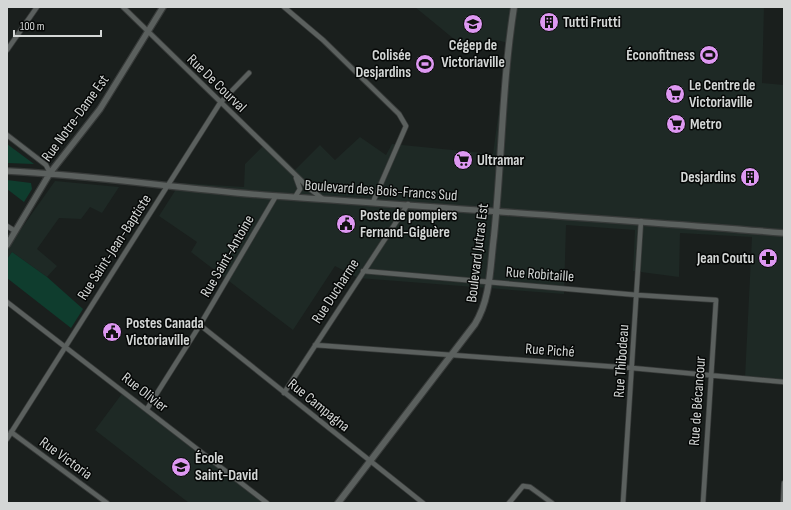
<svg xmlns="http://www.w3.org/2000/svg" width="791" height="510" viewBox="0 0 791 510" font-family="'Sofia Sans Condensed',sans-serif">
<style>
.built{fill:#1e2925}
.green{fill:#0f3d2e}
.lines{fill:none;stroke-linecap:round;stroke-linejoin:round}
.minor-casing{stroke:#373a39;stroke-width:6}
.tertiary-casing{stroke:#373a39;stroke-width:8}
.secondary-casing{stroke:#373a39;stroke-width:8}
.minor{stroke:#5b605e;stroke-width:4.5}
.tertiary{stroke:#5b605e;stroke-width:5.5}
.secondary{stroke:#5b605e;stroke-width:6}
.labels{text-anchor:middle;stroke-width:3;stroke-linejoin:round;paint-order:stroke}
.poi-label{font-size:15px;font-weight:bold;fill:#d4d7d6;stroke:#060807;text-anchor:start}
.street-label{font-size:15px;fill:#d4d7d6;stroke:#060807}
</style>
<rect width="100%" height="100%" fill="#1a1f1d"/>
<!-- built -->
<path class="built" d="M415 7H764L762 83 784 85V382L745 378 752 237 680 233 679 277 633 271 635 230 566 225 564 294 358 278 335 266 293 330 191 252 197 242 159 216 180 183 244 187 245 164 267 142 295 170 320 145 335 160 360 137 386 155 392 144 493 154 508 43 497 40 486 42 471 53Z
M55 181 119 187 102 213 90 207 81 219 59 218 37 249 57 266 47 277 12 252 7 259V234L14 239Z
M124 391 267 503H189L95 430Z"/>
<!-- green -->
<path class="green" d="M7 144 34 164 7 163Z
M7 180 31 183 32 189 24 202 7 189Z
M12 252 47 277 83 309 71 328 7 278V259Z"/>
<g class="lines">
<defs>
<path id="minor" d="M123 7 310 189 323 199
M284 7 323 40 399 114 406 126 373 202
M7 50 37 7
M7 135 46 165 50 173
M295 197 300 189 296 178
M7 226 15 231
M363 271 637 295 716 300 703 503
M7 302 267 503
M200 325 423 503
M315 345 632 368 784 382
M284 393 408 204
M147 409 200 325 276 196
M11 432 107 503
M7 439 220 103 249 73
M509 503 523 486 530 487 552 503
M623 503 641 221
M783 503 784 483"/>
<path id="tertiary" d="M7 171C97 175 186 190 276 196 445 208 615 219 784 233
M7 245 50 173 100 109 163 7"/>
<path id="secondary" d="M338 503 475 324C491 298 490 266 494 236 502 160 502 83 514 7"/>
</defs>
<!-- minor casing -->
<use href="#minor" class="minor-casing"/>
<!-- tertiary casing -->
<use href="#tertiary" class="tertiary-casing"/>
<!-- secondary casing -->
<use href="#secondary" class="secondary-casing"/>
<!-- minor -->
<use href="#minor" class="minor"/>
<!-- tertiary -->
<use href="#tertiary" class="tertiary"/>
<!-- secondary -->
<use href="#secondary" class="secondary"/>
</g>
<!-- icons -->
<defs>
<symbol id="building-disc" viewBox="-11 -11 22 22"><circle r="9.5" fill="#de98f2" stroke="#060807"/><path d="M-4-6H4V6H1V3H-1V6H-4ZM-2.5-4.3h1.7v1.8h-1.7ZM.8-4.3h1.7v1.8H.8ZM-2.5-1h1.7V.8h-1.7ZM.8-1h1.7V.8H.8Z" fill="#111"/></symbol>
<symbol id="university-disc" viewBox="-11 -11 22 22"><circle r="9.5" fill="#de98f2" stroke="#060807"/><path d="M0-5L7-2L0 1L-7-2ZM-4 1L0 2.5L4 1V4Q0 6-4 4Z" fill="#111"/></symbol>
<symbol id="stadium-disc" viewBox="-11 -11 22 22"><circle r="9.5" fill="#de98f2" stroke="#060807"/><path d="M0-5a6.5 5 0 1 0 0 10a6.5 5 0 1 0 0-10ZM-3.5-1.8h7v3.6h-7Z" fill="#111"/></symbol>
<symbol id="supermarket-disc" viewBox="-11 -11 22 22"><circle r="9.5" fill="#de98f2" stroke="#060807"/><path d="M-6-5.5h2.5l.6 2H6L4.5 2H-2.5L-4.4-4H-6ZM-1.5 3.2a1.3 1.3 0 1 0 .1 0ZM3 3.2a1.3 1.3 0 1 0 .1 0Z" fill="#111"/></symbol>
<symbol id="civic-disc" viewBox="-11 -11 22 22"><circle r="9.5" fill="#de98f2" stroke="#060807"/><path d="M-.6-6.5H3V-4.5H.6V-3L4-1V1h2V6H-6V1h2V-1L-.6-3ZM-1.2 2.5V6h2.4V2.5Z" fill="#111"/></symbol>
<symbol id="pharmacy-disc" viewBox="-11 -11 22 22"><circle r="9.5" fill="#de98f2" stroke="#060807"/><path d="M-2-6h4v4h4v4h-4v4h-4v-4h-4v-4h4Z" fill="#111"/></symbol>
<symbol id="school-disc" viewBox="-11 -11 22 22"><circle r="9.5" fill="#de98f2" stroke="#060807"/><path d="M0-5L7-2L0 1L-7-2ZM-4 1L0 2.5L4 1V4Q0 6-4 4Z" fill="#111"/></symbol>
</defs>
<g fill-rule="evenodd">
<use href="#building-disc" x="538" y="11" width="22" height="22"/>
<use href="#university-disc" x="462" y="13" width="22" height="22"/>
<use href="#stadium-disc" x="698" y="44" width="22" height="22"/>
<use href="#stadium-disc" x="414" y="53" width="22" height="22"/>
<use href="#supermarket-disc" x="664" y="83" width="22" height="22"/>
<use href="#supermarket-disc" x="665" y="113" width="22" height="22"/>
<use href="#supermarket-disc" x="452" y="149" width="22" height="22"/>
<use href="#building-disc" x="739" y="166" width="22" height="22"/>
<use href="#civic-disc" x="335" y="213" width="22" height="22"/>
<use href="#pharmacy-disc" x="757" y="247" width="22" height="22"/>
<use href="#civic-disc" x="101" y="321" width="22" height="22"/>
<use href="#school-disc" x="170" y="456" width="22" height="22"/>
</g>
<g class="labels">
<!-- poi labels -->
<g class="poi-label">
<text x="563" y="27">Tutti Frutti</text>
<text x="473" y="50" text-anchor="middle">Cégep de<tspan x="473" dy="17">Victoriaville</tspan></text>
<text x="411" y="60" text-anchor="end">Colisée<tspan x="411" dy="17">Desjardins</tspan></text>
<text x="695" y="60" text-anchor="end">Éconofitness</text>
<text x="689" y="90">Le Centre de<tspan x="689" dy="17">Victoriaville</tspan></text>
<text x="690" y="129">Metro</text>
<text x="477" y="165">Ultramar</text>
<text x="736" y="182" text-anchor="end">Desjardins</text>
<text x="360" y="220">Poste de pompiers<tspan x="360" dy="17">Fernand-Giguère</tspan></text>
<text x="754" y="263" text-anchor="end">Jean Coutu</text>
<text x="126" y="328">Postes Canada<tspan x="126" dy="17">Victoriaville</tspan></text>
<text x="195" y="463">École<tspan x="195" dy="17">Saint-David</tspan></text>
</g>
<!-- street labels -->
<g class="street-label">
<text transform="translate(217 83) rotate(44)" y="5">Rue De Courval</text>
<text transform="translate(75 118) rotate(-54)" y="5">Rue Notre-Dame Est</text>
<text transform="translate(381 190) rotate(4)" y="5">Boulevard des Bois-Francs Sud</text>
<text transform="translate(114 247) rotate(-57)" y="5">Rue Saint-Jean-Baptiste</text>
<text transform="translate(477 253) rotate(-83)" y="5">Boulevard Jutras Est</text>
<text transform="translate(227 256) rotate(-60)" y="5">Rue Saint-Antoine</text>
<text transform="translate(540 274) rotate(4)" y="5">Rue Robitaille</text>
<text transform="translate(335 291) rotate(-57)" y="5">Rue Ducharme</text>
<text transform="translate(550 350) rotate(4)" y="5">Rue Piché</text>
<text transform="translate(621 361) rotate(-86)" y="5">Rue Thibodeau</text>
<text transform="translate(145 392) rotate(38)" y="5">Rue Olivier</text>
<text transform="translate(697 401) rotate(-86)" y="5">Rue de Bécancour</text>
<text transform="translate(319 405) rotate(39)" y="5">Rue Campagna</text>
<text transform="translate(66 458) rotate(36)" y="5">Rue Victoria</text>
</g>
</g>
<!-- border -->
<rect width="791" height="510" fill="none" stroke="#d4d7d6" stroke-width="16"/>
<!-- scale -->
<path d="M14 30v6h87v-6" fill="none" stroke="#d4d7d6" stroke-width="2"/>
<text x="20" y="30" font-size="12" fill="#d4d7d6" stroke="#060807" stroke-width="3" paint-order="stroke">100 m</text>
</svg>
